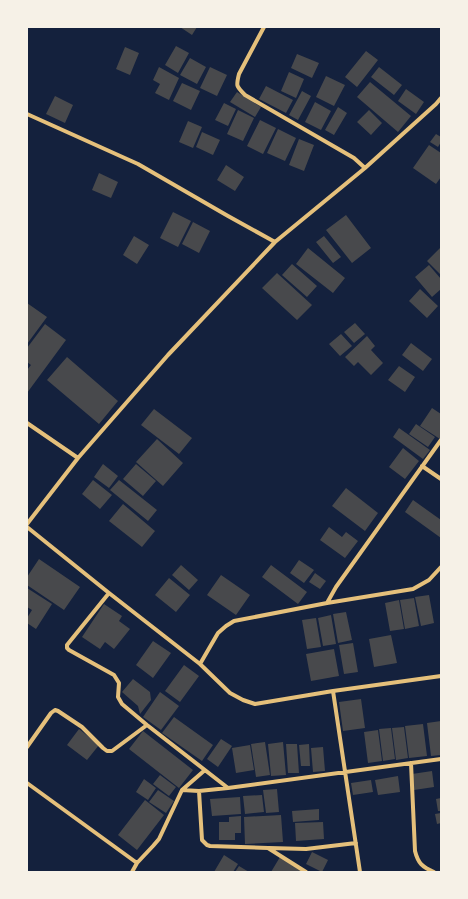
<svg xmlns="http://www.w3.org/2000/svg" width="468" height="899" viewBox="0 0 468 899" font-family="Roboto,sans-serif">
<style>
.building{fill:#48494c}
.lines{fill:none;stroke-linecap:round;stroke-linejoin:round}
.minor{stroke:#e5c07b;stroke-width:4}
</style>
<rect width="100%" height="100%" fill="#14213d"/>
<!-- building -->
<path class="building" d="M180 27H197L192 35Z
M176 46 189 53 178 73 165 65Z
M125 47 139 53 130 75 116 69Z
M366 51 378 60 357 87 345 77Z
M297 54 319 63 312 78 291 68Z
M190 58 206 67 197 84 180 75Z
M159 67 179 78 169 100 155 93 160 84 153 80Z
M210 67 227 75 217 96 200 88Z
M379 67 402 85 394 95 371 77Z
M289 72 304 79 296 98 281 91Z
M326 76 345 85 334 106 316 97Z
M370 82 411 116 398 132 357 97Z
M182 83 200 91 191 110 173 101Z
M266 86 293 100 286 113 259 99Z
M406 89 424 102 416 114 398 101Z
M302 91 311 96 298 120 289 115Z
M237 92 261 107 255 117 230 102Z
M55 96 73 105 65 123 46 114Z
M315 102 331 111 321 130 305 122Z
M224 103 236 109 228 126 215 120Z
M338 107 347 113 334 135 325 130Z
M238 110 254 118 243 141 227 134Z
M369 110 382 123 371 135 357 122Z
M260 120 276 128 263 154 247 146Z
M188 121 202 127 193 148 179 142Z
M278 129 296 138 285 161 267 153Z
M202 132 220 140 213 155 196 147Z
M436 134 441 137V142L438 147 430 142Z
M299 139 314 145 304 171 289 165Z
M429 145 441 153V177L436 184 413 168Z
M226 165 244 177 235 191 217 180Z
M99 173 118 182 111 198 92 190Z
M173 212 191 221 178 247 160 238Z
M346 215 371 248 352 263 326 230Z
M193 222 210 231 199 253 182 244Z
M134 236 149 245 137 264 123 255Z
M324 236 341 257 333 263 316 242Z
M441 247V275L427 261Z
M308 248 345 278 333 293 296 264Z
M292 264 317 286 307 297 282 275Z
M429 265 441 279V289L432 297 415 277Z
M277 273 312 305 297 320 262 288Z
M420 289 438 306 427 318 409 301Z
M27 303 47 317 27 344Z
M355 323 365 334 354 343 344 332Z
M45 324 66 340 27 393V370L31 365 27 362V348Z
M341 334 352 346 340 356 329 344Z
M367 336 375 346 371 350 383 363 371 375 358 362 354 366 345 357Z
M411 343 432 359 423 371 402 355Z
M67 357 118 401 99 424 47 380Z
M399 366 415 377 405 392 388 380Z
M432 408 441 414V437L440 439 420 426Z
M154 409 192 438 179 454 141 425Z
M416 424 435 437 428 447 409 434Z
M399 428 430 450 423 459 393 437Z
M157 439 183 463 163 486 136 462Z
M403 448 419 461 405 479 389 467Z
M103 464 118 476 109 488 94 477Z
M136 464 156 481 143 496 123 479Z
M93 480 112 495 100 509 82 494Z
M119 480 157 510 148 521 110 490Z
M346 488 378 513 365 531 332 506Z
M413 500 441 520V538L405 512Z
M123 504 155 531 142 547 109 521Z
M329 527 342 537 346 532 358 541 345 558 320 540Z
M39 559 80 587 64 610 27 585V577Z
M299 560 314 570 304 583 290 573Z
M181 565 198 580 189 590 172 575Z
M271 565 307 592 298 604 262 577Z
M315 573 326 581 320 589 309 582Z
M221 575 250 595 236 615 207 595Z
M169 578 190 595 176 612 155 595Z
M27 588 52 604 36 629 27 623V618L32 610 27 607Z
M429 595 434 623 421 626 415 597Z
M414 598 419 626 405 629 400 600Z
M399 600 404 629 390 631 385 603Z
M104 604 122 616 119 621 130 629 114 649 105 642 100 649 82 637Z
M346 612 352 640 338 643 333 614Z
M331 615 336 644 323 646 318 618Z
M316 618 321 647 307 649 302 620Z
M391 635 397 663 374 667 369 639Z
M153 641 171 653 153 678 136 665Z
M353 643 358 672 344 674 339 645Z
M334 649 339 676 311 681 306 654Z
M184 665 199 676 180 702 165 691Z
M133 679 150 692 151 700 140 714 138 706 122 692Z
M160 692 179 706 161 730 143 717Z
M361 699 365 728 343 731 339 702Z
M174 717 213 745 202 761 162 733Z
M441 721V755L431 756 427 723Z
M423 724 427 756 409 758 405 726Z
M404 727 408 758 396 760 392 728Z
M391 728 395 759 383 761 379 729Z
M79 729 99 745 87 760 67 745Z
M378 730 382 761 368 763 364 732Z
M143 731 193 770 179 788 129 749Z
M221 739 232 746 218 767 207 759Z
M265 742 270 775 256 777 251 744Z
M283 742 286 775 271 776 268 744Z
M286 744H297L299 773H288Z
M309 744 310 766H301L299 745Z
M250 745 254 770 236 773 232 748Z
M323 747 325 771 313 772 311 748Z
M432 771 434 787 414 790 412 774Z
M160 775 176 787 169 796 153 784Z
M398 776 400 792 378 795 375 780Z
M144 779 156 788 148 800 136 792Z
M371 780 373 792 353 795 351 783Z
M277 789 279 812 266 813 263 790Z
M158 790 174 801 166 813 149 802Z
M262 795 264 812 245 814 243 796Z
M240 797 241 814 212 816 210 799Z
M441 798V811H438L436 799Z
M145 800 164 815 137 850 118 835Z
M319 809V820L293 822 292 811Z
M441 813V823L437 824 435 814Z
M281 815 283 842 245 844 244 817Z
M241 816V833H235V840H219V822H229V817Z
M323 822 324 839 296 841 295 823Z
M312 852 328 860 322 872 306 864Z
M224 855 238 864 233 872H214Z
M280 857 303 872H271Z
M239 866 249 872H235Z"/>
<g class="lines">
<!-- minor -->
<path class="minor" d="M264 27 239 74C236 86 236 86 245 95L354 158 365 168
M27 114 138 164 228 216 275 242
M27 423 78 458
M422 466 441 479
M27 524 78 458 168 355 275 242 365 168 436 104 441 98
M27 527 109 593 200 664 230 693 243 700 255 704 333 691 441 676
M109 593 67 645V648L69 650 114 675 119 683 118 697 122 704 147 725 228 788
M327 603 336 587 441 440
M200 664 218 633 226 626 234 621 327 603 413 589 429 580 441 567
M333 691 360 872
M27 747 51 713 55 710 58 711 82 727 103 748 107 751H112L147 725
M411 763 415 851C418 863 422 867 434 872
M27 783 137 863
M182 790 205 770
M199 791 202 840 207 845 210 846 268 848 306 872
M269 848 306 849 356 843
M132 872 137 863 153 846 159 839 182 790 199 791 228 788 441 759"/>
</g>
<!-- border -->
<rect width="468" height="899" fill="none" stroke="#f6f1e7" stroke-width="56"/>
</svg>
